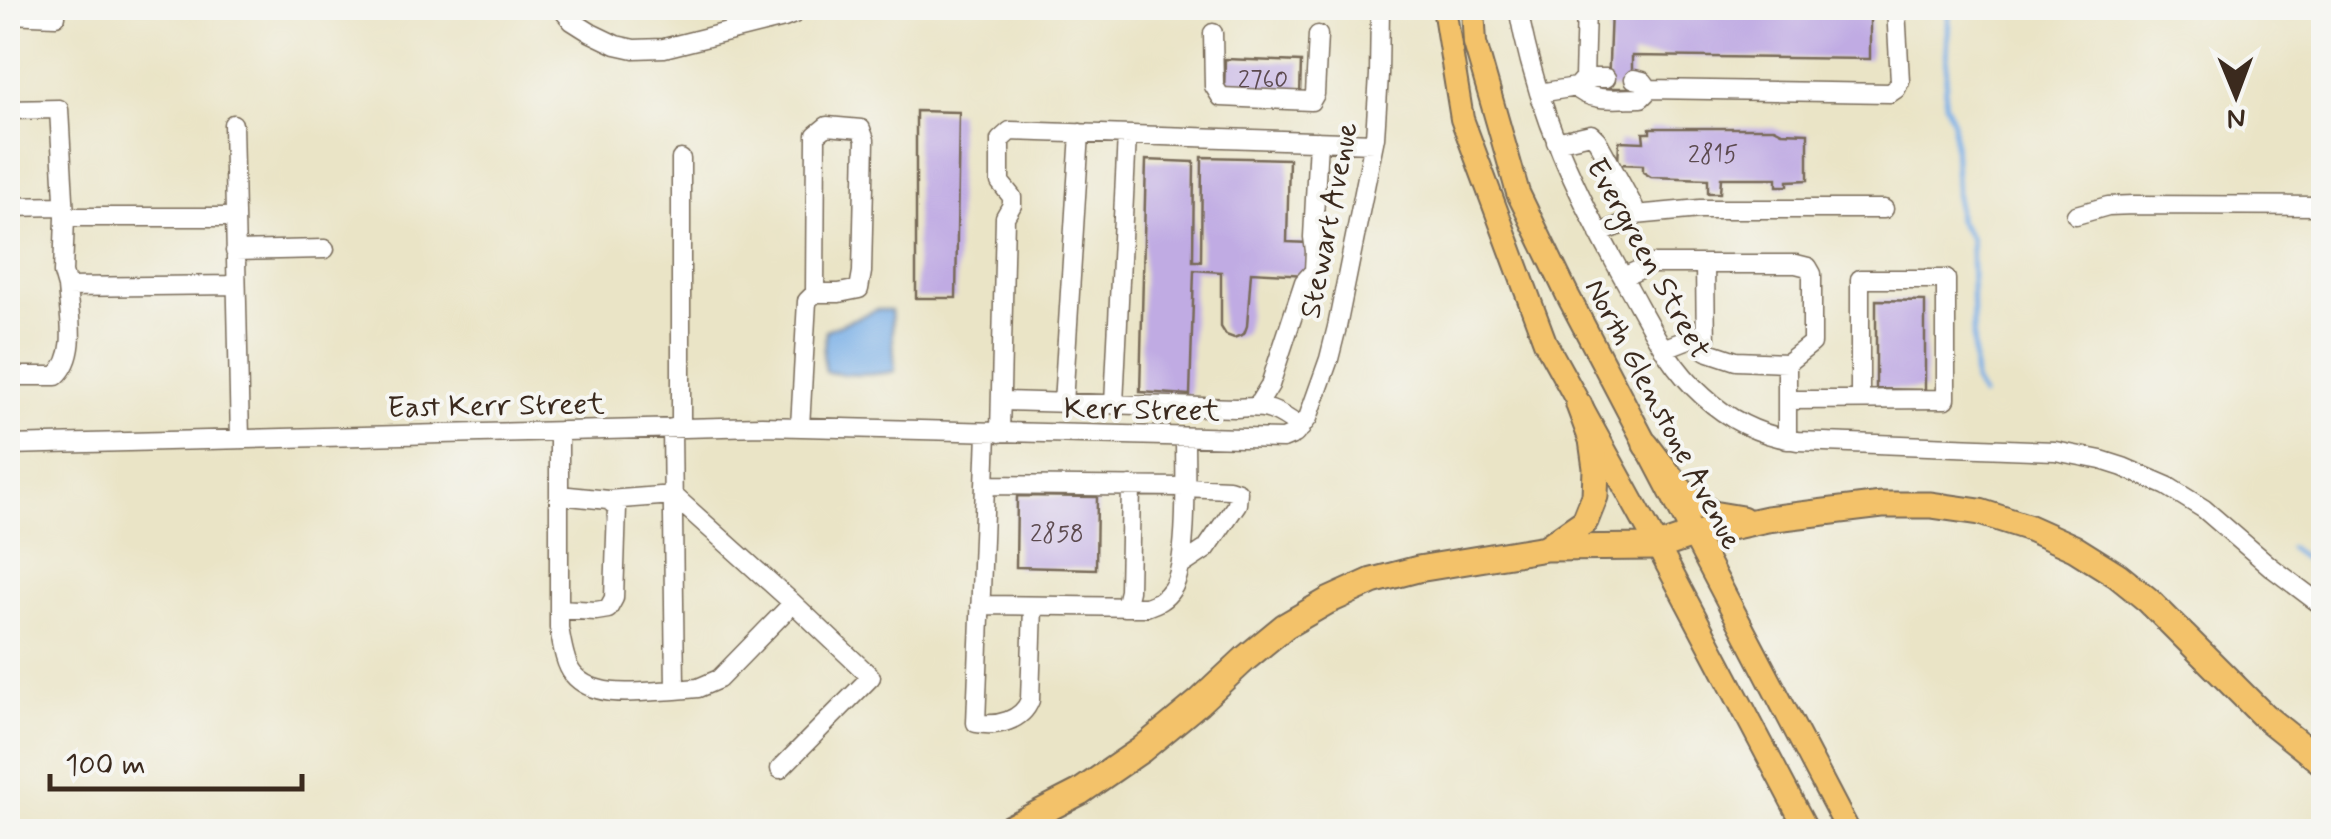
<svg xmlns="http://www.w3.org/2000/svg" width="2331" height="839" viewBox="0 0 2331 839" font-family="Mynerve,sans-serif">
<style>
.water{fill:#78aee6;stroke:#5a6c82;stroke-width:2.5}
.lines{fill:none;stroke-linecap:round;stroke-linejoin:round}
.stream{stroke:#78aee6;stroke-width:5}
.building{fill:#c0abe3}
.minor-casing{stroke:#786b59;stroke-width:21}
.major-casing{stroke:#786b59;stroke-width:26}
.highway-casing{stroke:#786b59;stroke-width:29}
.minor{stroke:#fff;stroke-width:18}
.major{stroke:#f3c26a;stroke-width:22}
.highway{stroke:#f3c26a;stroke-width:25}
.labels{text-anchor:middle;stroke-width:8;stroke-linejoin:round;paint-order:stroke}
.number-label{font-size:25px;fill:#5c4a4f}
.street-label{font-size:30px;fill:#3b2a1e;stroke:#f6f6f2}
</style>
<rect width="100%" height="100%" fill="#f6f6f2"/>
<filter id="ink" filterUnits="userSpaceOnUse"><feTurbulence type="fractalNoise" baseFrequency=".01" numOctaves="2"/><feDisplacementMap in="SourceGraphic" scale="20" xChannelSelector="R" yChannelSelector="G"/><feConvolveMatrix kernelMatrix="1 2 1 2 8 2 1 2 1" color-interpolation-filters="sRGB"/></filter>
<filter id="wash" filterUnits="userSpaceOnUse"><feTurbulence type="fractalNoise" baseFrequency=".0048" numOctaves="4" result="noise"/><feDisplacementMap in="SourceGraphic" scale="40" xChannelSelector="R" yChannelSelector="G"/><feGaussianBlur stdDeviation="2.25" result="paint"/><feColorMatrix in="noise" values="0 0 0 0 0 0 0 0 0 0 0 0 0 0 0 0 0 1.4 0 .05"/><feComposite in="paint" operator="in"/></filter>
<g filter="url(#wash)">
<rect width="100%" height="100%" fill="#eae4c6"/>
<!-- water -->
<path class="water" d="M876 310H891L895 371C871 376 850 376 826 372L823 355 826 330Z"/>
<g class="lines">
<!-- stream -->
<path class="stream" d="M1949 8 1945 104 1953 122 1958 220 1971 239 1974 367 1975 383 1982 396
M2290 548 2324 573"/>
</g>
<g id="blocks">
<!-- building -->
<path class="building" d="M1611 10 1870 13V59L1632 56V88H1608Z
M1225 59 1301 62 1300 96 1224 94Z
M916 111 959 112 956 298H916Z
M1650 128H1774L1782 132 1808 133V180L1788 181V186H1777V178H1721L1720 193H1708V179L1651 177 1643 172V165L1618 164 1619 141 1644 142 1643 133H1650Z
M1202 157 1289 159 1287 242 1309 243 1308 275 1251 272 1247 326 1244 334 1234 338 1226 335 1221 327V272L1194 270 1190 395 1140 392 1146 160 1194 162 1193 261H1201Z
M1876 300 1925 301V390L1876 389Z
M1017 496 1097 497 1096 569 1016 567Z"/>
</g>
</g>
<g filter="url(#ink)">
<use href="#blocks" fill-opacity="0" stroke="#786b59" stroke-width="2.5"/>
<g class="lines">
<defs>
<path id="minor" d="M561 8 572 21 591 33 616 45 634 49 664 48 784 18 794 14 800 8
M1518 8C1537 114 1578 197 1630 290 1651 328 1670 367 1703 396 1730 421 1762 436 1798 441L2055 451 2101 460 2123 467 2167 486 2204 509 2271 567 2324 607
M8 14 56 16V8
M1213 33 1214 86 1221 97 1311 101 1315 94 1318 35
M1584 78H1606
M1576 87C1589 103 1621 98 1641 98L1646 93V85L1643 81 1634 79
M1647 89 1890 93 1896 89 1900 81 1896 8
M1539 93 1576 87 1584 78 1586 8
M8 110 59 109 65 217
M233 124 240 439
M1556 142 1591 134 1597 140 1634 207 1632 220 1599 234
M681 159V428
M8 207 64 206
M1635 215 1700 209H1884
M2076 215 2108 206 2134 205 2324 206
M235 217H65L63 273 67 287 236 285
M235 251 325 249
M1705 264H1796L1808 267 1812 274V343L1787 363
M1623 277 1652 264H1705L1706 351 1736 361 1787 363V440
M1663 349 1704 333
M8 376H56C79 355 69 316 67 287
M1787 400 1946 399V279H1860V398
M1001 401 1236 408C1267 405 1277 410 1301 428
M1063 403 1080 133
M1114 404 1127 135
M1257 406 1270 385 1304 282 1314 271 1315 251 1313 237 1318 141
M800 427 807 301 815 293H839L859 289 862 272 865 140 861 129 827 126 816 135 815 293
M672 428 675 690 698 688 719 679 793 603
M559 431V628C562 642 564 663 573 674 595 701 644 691 675 690
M987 433 976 723C997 727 1022 721 1030 700L1033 606
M1000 433 1005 217 1012 205V197L1000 182V140L1010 131 1374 143
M8 445 762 426 1283 439 1295 434 1308 418 1329 359 1337 327 1375 137 1379 75 1380 8
M985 485 1184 487 1229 489 1238 492 1237 504 1206 549 1182 565
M559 495 608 500 617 507 614 598 608 609 596 611 559 609
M608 500 673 495 793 603 871 677 780 769
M980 605 1146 607C1157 603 1165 600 1172 589 1189 565 1185 472 1185 438
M1125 607 1129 591 1131 486"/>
<path id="major" d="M1444 8 1462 119 1545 342 1658 547 1808 832
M1473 8 1475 43 1518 193 1568 296 1849 832"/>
<path id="highway" d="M1646 445 1682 492 1712 514 1742 519
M1546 548 1585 521 1595 496 1596 468 1592 440 1579 405
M1002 832 1080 792 1141 750 1199 702 1246 658 1285 626 1328 601 1372 581 1418 569 1546 548 1658 547 1693 535 1767 519 1882 505H1931L1980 512 2027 527 2074 548 2117 575 2148 600 2264 716 2324 764"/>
</defs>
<!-- minor casing -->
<use href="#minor" class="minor-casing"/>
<!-- major casing -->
<use href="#major" class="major-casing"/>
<!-- highway casing -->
<use href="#highway" class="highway-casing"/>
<!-- minor -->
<use href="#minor" class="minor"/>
<!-- major -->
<use href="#major" class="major"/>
<!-- highway -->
<use href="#highway" class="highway"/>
</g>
</g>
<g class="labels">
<!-- number labels -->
<g class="number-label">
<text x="1263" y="87">2760</text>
<text x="1713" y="162">2815</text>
<text x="1057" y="541">2858</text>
</g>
<!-- street labels -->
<g class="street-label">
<text transform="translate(1328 220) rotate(-79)" y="10">Stewart Avenue</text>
<text transform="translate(1649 258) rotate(61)" y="10">Evergreen Street</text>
<text transform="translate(496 405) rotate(-1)" y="10">East Kerr Street</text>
<text transform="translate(1142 409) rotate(1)" y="10">Kerr Street</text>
<text transform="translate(1664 414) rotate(62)" y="10">North Glenstone Avenue</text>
</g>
</g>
<!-- margin -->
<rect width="2331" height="839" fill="none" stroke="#f6f6f2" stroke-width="40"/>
<!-- north arrow -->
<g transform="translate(2236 95) rotate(179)" stroke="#f6f6f2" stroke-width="8" paint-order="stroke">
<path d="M0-8L18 38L0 25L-18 38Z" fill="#3b2a1e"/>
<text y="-15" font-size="28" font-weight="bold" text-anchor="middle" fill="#3b2a1e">N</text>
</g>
<!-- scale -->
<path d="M50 774v15h252v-15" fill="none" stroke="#3b2a1e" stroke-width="5"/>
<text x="65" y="774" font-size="30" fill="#3b2a1e" stroke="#f6f6f2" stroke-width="8" paint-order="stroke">100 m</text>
</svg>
